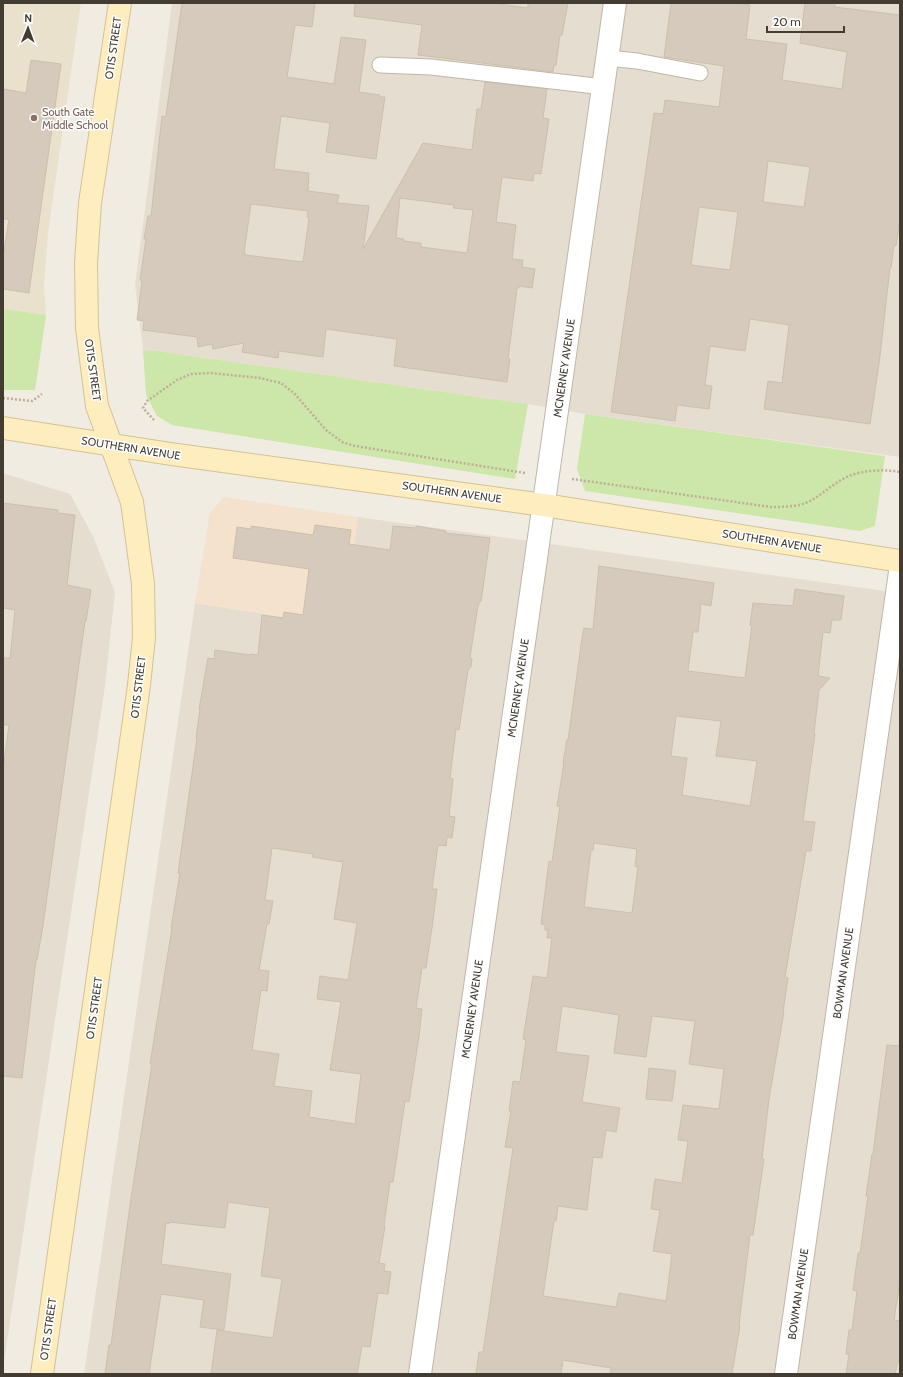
<svg xmlns="http://www.w3.org/2000/svg" width="903" height="1377" viewBox="0 0 903 1377" font-family="Cabin,sans-serif">
<style>
.residential{fill:#e5ded0}
.commercial{fill:#f4e2cc}
.education{fill:#eae1cc}
.green{fill:#cde6aa}
.building{fill:#d5cabb;stroke:#cdbfab;fill-rule:evenodd}
.lines{fill:none;stroke-linecap:round;stroke-linejoin:round}
.lane-casing{stroke:#bfb6a8;stroke-width:17}
.street-casing{stroke:#bfb6a8;stroke-width:24}
.secondary-casing{stroke:#d4c194;stroke-width:24}
.path{stroke:#beaf96;stroke-width:2.5;stroke-dasharray:2 2;stroke-linecap:butt}
.lane{stroke:#fff;stroke-width:15}
.street{stroke:#fff;stroke-width:22}
.secondary{stroke:#feedbf;stroke-width:22}
.education-dot{fill:#8d6e63;stroke:#fff;stroke-width:1.5}
.labels{text-anchor:middle;stroke-width:3;stroke-linejoin:round;paint-order:stroke}
.street-label{font-size:11px;fill:#423c33;stroke:#fff}
.education-label{font-size:11px;fill:#785e54;stroke:#fff;text-anchor:start}
</style>
<rect width="100%" height="100%" fill="#f1ece2"/>
<!-- residential -->
<path class="residential" d="M172 3H900V457L585 414 528 404 143 349 135 285Z
M3 473 70 494 93 536 115 592 105 686 3 1369Z
M358 517 900 593V1374H84L195 603 341 626Z"/>
<!-- commercial -->
<path class="commercial" d="M224 497 358 517 341 626 195 603 210 513Z"/>
<!-- education -->
<path class="education" d="M3 3H81L48 233 44 286 46 315 35 390H3Z"/>
<!-- green -->
<path class="green" d="M3 309 46 315 35 390H3Z
M143 349 528 404 515 479 172 425 157 416 146 395Z
M585 414 885 456 875 526 860 531 585 491 577 469Z"/>
<!-- building -->
<path class="building" d="M182 3H315L312 27 295 25 287 77 334 84 341 37 366 40 359 92 380 95V97H385L376 159 326 152 330 123 281 116 274 169 309 173 308 191 339 195 337 203 369 206 363 249 423 143 472 150 477 109H481L485 82 547 89 543 118 549 119 541 174 534 173 533 181 502 177 496 222 516 225 512 259 523 260 522 267 535 269 532 288 519 286V288H517L508 359H510L507 382 394 366 397 339 326 329 323 357 279 351 278 358 242 352 244 343 213 349 212 344 198 347 197 337 143 330 144 321 137 320 142 281 140 280 146 239H144L148 216H151L162 116 165 117 166 115ZM400 198 454 205 453 208 473 210 467 253 421 247V243L404 241V239L396 238ZM251 204 308 211 307 217 309 218 303 262 245 255V253H244Z
M355 3H493L528 8V3H568L562 35H560L556 65H554L553 72 418 55 422 25 354 16Z
M671 3H735L750 5 746 39 787 44 782 80 842 89 847 52 800 43 805 3H835V7L900 15V218L896 246 894 245 891 268H890L879 364 870 424 764 409 768 381 782 383 789 325 750 319 745 351 710 346 705 385 712 386 709 409 677 405 675 421 611 412 654 113 663 114 665 100 719 107 724 66 664 57ZM768 161 810 167 804 207 763 202ZM699 207 738 212 730 270 691 265Z
M31 60 61 64 29 293 3 289V257L9 219H3V89L26 93Z
M3 503 58 510V513L75 515 67 585 91 590 86 621H85L43 926 37 960H36L22 1078 3 1076V770L9 725H3V658H10L15 610 3 608Z
M315 525 351 530 349 544 390 550 393 526 416 528V526L446 531V533L490 538 481 602 480 601 478 606 470 657 472 659 471 667 468 670 459 730 456 729 450 778 453 779 449 816 455 817 452 838 447 837 446 846 438 845 432 889H437L433 921 426 968H422L416 1008 422 1009 419 1036 409 1102 405 1101 393 1182H390L384 1225 385 1226 379 1263 385 1264 384 1271 391 1272 388 1294 378 1293 370 1347 362 1346 357 1374H211L217 1330 273 1338 282 1279 261 1276 270 1208 228 1202 225 1228 169 1222V1224L166 1223 161 1264 231 1274 224 1330 200 1327 204 1300 161 1294 149 1374H105L109 1345H111L131 1198 152 1064H150L172 928H171L180 873H178L197 738H196L200 709H199L208 658 214 659 215 650 250 655V654L258 655 262 615 283 618 284 612 303 615 309 569 233 558 237 527 251 529V526L313 535ZM272 848 313 854 312 857 343 862 334 919 357 923 348 980 320 976 317 999 341 1002 330 1070 361 1074 355 1124 309 1117 312 1091 274 1086 279 1054 252 1050 261 990 267 991 269 971 259 970 267 924H269L273 901 265 900Z
M599 566 714 583 711 606 701 604 698 632H693L688 671 745 678 752 625H750L753 603 793 606 795 589 844 596 841 620H832L830 633 823 632 818 676 830 678 819 690 814 733 815 734 803 821 815 822 811 851H806L785 977 788 978 783 1012H784L769 1099 762 1159H764L753 1235H750L740 1316 739 1326H740L732 1374H610L611 1368 563 1360 561 1374H476L479 1352H483L513 1148 505 1147 511 1111H509L513 1081 520 1082 526 1040 523 1039 533 976 547 978 552 938H547L548 930H545V925L541 924 549 861 552 862 560 806H557L564 763H563L567 739 568 740 582 638 584 628 593 629ZM676 716 721 721 716 756 757 761 750 806 682 795 687 758 671 756ZM594 843 637 849 635 866 638 867 632 913 584 907 591 850H593ZM562 1006 619 1015 614 1053 646 1057 652 1016 695 1021 689 1064 724 1069 719 1109 683 1105 678 1140 688 1141 682 1183 655 1179 651 1209 660 1210 653 1251 672 1254 666 1301 619 1293 616 1307 543 1296 554 1221H556L558 1206 587 1210 593 1157 602 1158 606 1130 616 1132 620 1108 582 1102 589 1056 556 1052Z
M887 1045 900 1046V1280L894 1320 900 1321V1361H898L895 1374H846L849 1354H846L849 1330H852L857 1291 853 1290 858 1253H860L868 1196H866L872 1154H873Z
M649 1068 676 1071 672 1101 646 1099Z"/>
<g class="lines">
<defs>
<path id="lane" d="M608 58 637 61 700 73
M380 65 431 67 604 87"/>
<path id="street" d="M420 1374 615 3
M786 1374 900 572"/>
<path id="secondary" d="M3 428 171 454 544 505 900 561
M42 1374 139 685 144 637 143 584 132 502 97 406 87 328 86 263 90 203 120 3"/>
</defs>
<!-- lane casing -->
<use href="#lane" class="lane-casing"/>
<!-- street casing -->
<use href="#street" class="street-casing"/>
<!-- secondary casing -->
<use href="#secondary" class="secondary-casing"/>
<!-- path -->
<path class="path" d="M3 398 32 401 42 394
M154 420 143 408 147 401 177 380 191 374 211 373 260 378 281 383 294 393 326 430 342 442 355 446 525 473
M572 479 771 507C784 507 798 507 810 501 823 494 835 482 849 476 864 470 884 469 900 472"/>
<!-- lane -->
<use href="#lane" class="lane"/>
<!-- street -->
<use href="#street" class="street"/>
<!-- secondary -->
<use href="#secondary" class="secondary"/>
</g>
<!-- markers -->
<circle class="education-dot" cx="34" cy="118" r="4"/>
<g class="labels">
<!-- street labels -->
<g class="street-label">
<text transform="translate(113 48) rotate(-82)" y="4">OTIS STREET</text>
<text transform="translate(564 368) rotate(-82)" y="4">MCNERNEY AVENUE</text>
<text transform="translate(93 370) rotate(82)" y="4">OTIS STREET</text>
<text transform="translate(131 448) rotate(9)" y="4">SOUTHERN AVENUE</text>
<text transform="translate(452 492) rotate(8)" y="4">SOUTHERN AVENUE</text>
<text transform="translate(772 541) rotate(9)" y="4">SOUTHERN AVENUE</text>
<text transform="translate(138 687) rotate(-83)" y="4">OTIS STREET</text>
<text transform="translate(518 688) rotate(-82)" y="4">MCNERNEY AVENUE</text>
<text transform="translate(843 973) rotate(-82)" y="4">BOWMAN AVENUE</text>
<text transform="translate(94 1008) rotate(-82)" y="4">OTIS STREET</text>
<text transform="translate(472 1009) rotate(-82)" y="4">MCNERNEY AVENUE</text>
<text transform="translate(798 1294) rotate(-82)" y="4">BOWMAN AVENUE</text>
<text transform="translate(48 1329) rotate(-82)" y="4">OTIS STREET</text>
</g>
<!-- education labels -->
<g class="education-label">
<text x="42" y="116">South Gate<tspan x="42" dy="13">Middle School</tspan></text>
</g>
</g>
<!-- border -->
<rect width="903" height="1377" fill="none" stroke="#423c33" stroke-width="8"/>
<!-- north arrow -->
<g transform="translate(28 28) rotate(1)" stroke="#ffffff" stroke-width="3" paint-order="stroke">
<path d="M0-3L7 15L0 10L-7 15Z" fill="#423c33"/>
<text y="-6" font-size="11" font-weight="bold" text-anchor="middle" fill="#423c33">N</text>
</g>
<!-- scale -->
<path d="M767 26v6h77v-6" fill="none" stroke="#423c33" stroke-width="2"/>
<text x="773" y="26" font-size="12" fill="#423c33" stroke="#ffffff" stroke-width="3" paint-order="stroke">20 m</text>
</svg>
